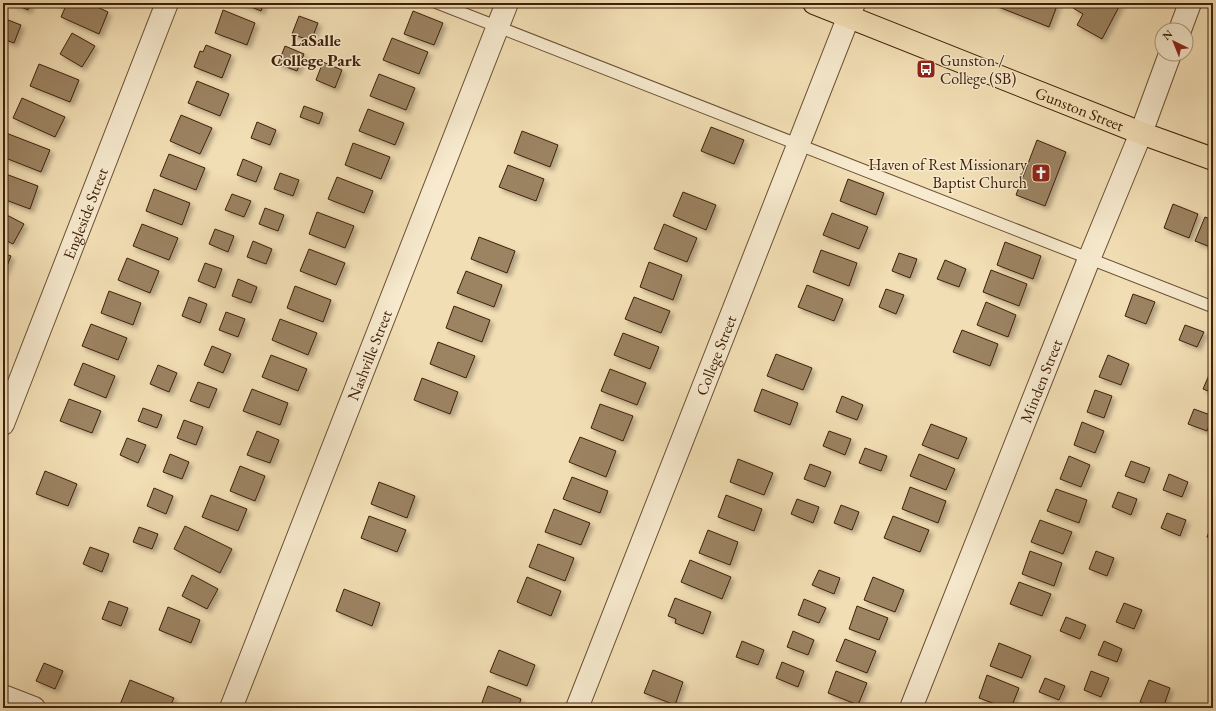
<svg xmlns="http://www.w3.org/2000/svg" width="1216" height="711" viewBox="0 0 1216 711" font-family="'EB Garamond',serif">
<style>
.building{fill:#9c8362;stroke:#3f2009;filter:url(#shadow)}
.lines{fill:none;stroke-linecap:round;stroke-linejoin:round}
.service-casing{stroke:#6c5034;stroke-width:13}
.minor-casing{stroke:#6c5034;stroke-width:24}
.primary-casing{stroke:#3f2009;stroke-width:24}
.service{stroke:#f7eace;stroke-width:11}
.minor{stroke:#f7eace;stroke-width:22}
.primary{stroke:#f2deb4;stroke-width:22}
.labels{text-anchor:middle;stroke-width:3;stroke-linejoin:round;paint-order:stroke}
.poi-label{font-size:16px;fill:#3f2009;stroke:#f7eace;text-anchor:start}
.street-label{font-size:16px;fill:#3f2009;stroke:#f7eace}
.neighbourhood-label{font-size:17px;font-weight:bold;fill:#3f2009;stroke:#f7eace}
</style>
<defs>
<filter id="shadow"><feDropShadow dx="3.5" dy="3.5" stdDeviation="2" flood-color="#0004"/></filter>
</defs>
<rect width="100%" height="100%" fill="#f2deb4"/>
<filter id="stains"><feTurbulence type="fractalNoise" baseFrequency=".005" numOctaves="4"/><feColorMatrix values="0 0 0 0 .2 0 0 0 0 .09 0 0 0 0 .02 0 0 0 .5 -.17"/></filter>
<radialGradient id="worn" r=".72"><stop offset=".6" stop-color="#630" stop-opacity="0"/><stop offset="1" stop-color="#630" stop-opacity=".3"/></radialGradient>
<!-- building -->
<path class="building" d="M11 3H31L28 10Z
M58 3H89L108 12 99 34 61 17 65 8 57 4Z
M241 3H264L261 11Z
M997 3H1058L1049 27 996 6Z
M1076 3H1121L1102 39 1077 25 1083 14 1073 8Z
M223 10 255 23 247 45 215 33Z
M413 11 443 23 434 45 404 34Z
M299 16 318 23 311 41 292 34Z
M3 18 21 25 14 43 3 39Z
M72 33 95 46 82 67 60 54Z
M392 38 428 52 419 74 383 60Z
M206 45 231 55 222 78 194 67 200 51 203 52Z
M285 46 304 54 297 71 278 64Z
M323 62 342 70 335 88 316 80Z
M39 64 79 80 70 102 30 86Z
M379 74 415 88 406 110 370 96Z
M197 81 229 94 220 116 188 103Z
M22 98 65 117 55 137 13 118Z
M304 106 323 113 319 124 300 117Z
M368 109 404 123 395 145 359 131Z
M181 115 212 128 200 154 170 141Z
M257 122 276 130 270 145 251 138Z
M711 127 744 140 734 164 701 151Z
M522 131 558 145 550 167 514 153Z
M6 133 50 150 41 172 3 157V141Z
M1037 140 1066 152 1045 206 1016 195Z
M353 143 390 157 381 179 345 165Z
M169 154 205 168 196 190 160 176Z
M243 159 262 167 256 182 237 175Z
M508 165 544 179 536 201 499 187Z
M3 173 38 186 30 209 3 199Z
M280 173 299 180 293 196 274 189Z
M337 177 373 191 364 213 328 199Z
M848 179 884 193 876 215 840 201Z
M154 189 190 203 182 225 146 211Z
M683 192 716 205 706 230 673 216Z
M232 194 251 201 244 217 225 210Z
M1173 204 1198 214 1189 238 1164 228Z
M265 208 284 215 278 231 259 224Z
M317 212 354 226 345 248 309 234Z
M3 213 24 224 13 244 3 239Z
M832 213 868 227 859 249 823 235Z
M1205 217 1213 220V248L1195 241Z
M142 224 178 238 169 260 133 246Z
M664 224 697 238 687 262 654 249Z
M215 229 234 236 228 252 209 244Z
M479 237 515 251 507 273 471 259Z
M253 241 272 249 266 264 247 257Z
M1005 242 1041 256 1033 279 997 265Z
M309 249 345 263 336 285 300 271Z
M821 250 857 263 849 286 813 272Z
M3 253 11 256 3 276Z
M899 253 917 259 910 278 892 271Z
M127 258 159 271 150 293 118 280Z
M945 260 966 269 959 287 937 279Z
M649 262 682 275 673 300 640 287Z
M205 263 222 269 215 288 198 281Z
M991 270 1027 284 1019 306 983 292Z
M466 271 502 285 494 307 457 293Z
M238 279 257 287 251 303 232 296Z
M807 285 843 299 834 321 798 307Z
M295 286 331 300 323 322 287 308Z
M886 289 904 295 896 314 879 307Z
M109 291 141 303 133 325 101 313Z
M1133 294 1155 302 1146 324 1125 316Z
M189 297 207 304 200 323 182 316Z
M634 297 670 311 661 333 625 319Z
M986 302 1016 315 1008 337 977 325Z
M454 306 490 320 482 342 446 328Z
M226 312 245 319 238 337 219 330Z
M280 319 317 333 308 355 272 340Z
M91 324 127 338 118 360 82 346Z
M1185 325 1204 332 1197 347 1179 340Z
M962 330 998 344 990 366 953 352Z
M623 333 659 347 650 369 614 355Z
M438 342 475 356 466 378 430 364Z
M212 346 231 354 223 373 204 365Z
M776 354 812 368 803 390 767 376Z
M271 355 307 369 298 391 262 377Z
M1108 355 1129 364 1121 385 1099 377Z
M83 363 115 376 106 398 74 385Z
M158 365 177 373 169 392 150 384Z
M610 369 646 383 637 405 601 391Z
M1209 375 1213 376V393L1203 389Z
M422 378 458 392 450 414 414 400Z
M198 382 217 389 209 408 190 401Z
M252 389 288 403 280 425 243 411Z
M762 389 798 403 790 425 754 411Z
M1095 390 1112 396 1104 418 1087 412Z
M842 396 863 405 857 420 836 412Z
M69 399 101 411 92 433 60 421Z
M600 404 633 416 623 441 591 428Z
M143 408 162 415 157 428 138 421Z
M1194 409 1213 416 1207 431 1188 424Z
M184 420 203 427 196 445 177 438Z
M1082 422 1104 431 1095 453 1074 445Z
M931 424 967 438 958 459 922 445Z
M257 431 279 440 270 463 247 455Z
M829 431 851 439 845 455 823 446Z
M580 437 616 451 606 477 569 462Z
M127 438 146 445 138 463 120 455Z
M865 448 887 456 881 471 859 463Z
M170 454 189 462 182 479 163 472Z
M919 454 955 469 946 490 910 476Z
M1069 456 1090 465 1081 487 1060 479Z
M738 459 773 473 764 495 730 482Z
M1131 461 1150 468 1144 483 1125 476Z
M810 464 831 472 825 487 804 479Z
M240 466 265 476 255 501 230 491Z
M45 471 77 484 68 506 36 494Z
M1169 474 1188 482 1182 497 1163 490Z
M572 477 608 491 600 513 563 499Z
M379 482 415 496 407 518 371 504Z
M910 487 946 501 938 523 902 509Z
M154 488 173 496 166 514 147 506Z
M1056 489 1087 500 1079 523 1047 511Z
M1118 492 1137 499 1131 515 1112 507Z
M211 495 247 509 238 531 202 517Z
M726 495 762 509 754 531 718 517Z
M797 499 819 507 813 523 791 514Z
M841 505 859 512 852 530 834 523Z
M554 509 590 523 581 545 545 532Z
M1167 513 1186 520 1180 536 1161 528Z
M369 516 406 530 397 552 361 538Z
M893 516 929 530 920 552 884 538Z
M1040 520 1072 532 1063 554 1031 542Z
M1213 522V539L1207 537Z
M185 526 232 549 220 573 174 549Z
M139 527 158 534 152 549 133 542Z
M708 530 738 542 730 565 699 553Z
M538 544 574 558 565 581 529 567Z
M90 547 109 554 102 572 83 564Z
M1030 551 1062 563 1054 586 1022 574Z
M1096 551 1114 558 1107 576 1089 569Z
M690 560 731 577 722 599 681 582Z
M819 570 840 578 834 594 812 585Z
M192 575 218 589 207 609 182 596Z
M527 577 561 591 551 616 517 602Z
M873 577 904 590 895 612 864 600Z
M1019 582 1051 594 1042 616 1010 604Z
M344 589 380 603 372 626 336 611Z
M675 598 711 612 703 634 675 623 676 619 668 616Z
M804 599 826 608 819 623 798 615Z
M109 601 128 608 121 626 102 619Z
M1124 603 1142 610 1134 629 1116 622Z
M857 606 888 618 879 640 849 629Z
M168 607 200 620 191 643 159 630Z
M1066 617 1086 625 1080 639 1060 631Z
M793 631 814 640 808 655 787 647Z
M845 639 876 651 867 673 836 661Z
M742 641 764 650 758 665 736 657Z
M1104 641 1122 649 1117 662 1098 655Z
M999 643 1031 656 1022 678 990 666Z
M499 650 535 665 527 686 490 672Z
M782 662 804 671 798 687 776 678Z
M44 663 63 671 55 689 36 681Z
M653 670 683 682 675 705 644 693Z
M836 671 867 683 858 705 828 693Z
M1091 671 1109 678 1101 697 1084 690Z
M987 675 1019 688 1011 708H1006L979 698Z
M1045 678 1065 686 1059 700 1039 692Z
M130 680 174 698 169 708 119 707Z
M1149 680 1170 688 1163 708H1156L1140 702Z
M488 686 521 699 518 708H480Z"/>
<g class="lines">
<defs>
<path id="service" d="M437 3 1213 307"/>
<g id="minor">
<path d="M1180 30 1190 3"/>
<path id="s1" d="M3 424 167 3"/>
<path d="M3 696 34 708"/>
<path id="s2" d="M231 708 507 3"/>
<path id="s3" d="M577 708 854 3"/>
<path id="s4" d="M911 708 1087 264 1141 133 1170 54"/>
</g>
<g id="primary">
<path id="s5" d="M814 3 1141 133 1213 159"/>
</g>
</defs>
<!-- service casing -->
<use href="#service" class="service-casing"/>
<!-- minor casing -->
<use href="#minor" class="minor-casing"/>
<!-- primary casing -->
<use href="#primary" class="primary-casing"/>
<!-- service -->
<use href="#service" class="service"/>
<!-- minor -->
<use href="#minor" class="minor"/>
<!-- primary -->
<use href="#primary" class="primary"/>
</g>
<!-- icons -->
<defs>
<symbol id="bus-square" viewBox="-11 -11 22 22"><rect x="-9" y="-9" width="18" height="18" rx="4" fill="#8f2418" stroke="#f7eace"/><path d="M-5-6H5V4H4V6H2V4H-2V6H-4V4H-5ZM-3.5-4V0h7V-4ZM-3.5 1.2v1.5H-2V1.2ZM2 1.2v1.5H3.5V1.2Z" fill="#fff"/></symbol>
<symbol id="church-square" viewBox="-11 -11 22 22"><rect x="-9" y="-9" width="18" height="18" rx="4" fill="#8f2418" stroke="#f7eace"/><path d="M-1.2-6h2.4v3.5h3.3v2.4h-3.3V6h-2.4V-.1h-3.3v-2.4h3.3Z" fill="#fff"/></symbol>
</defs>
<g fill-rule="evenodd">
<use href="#bus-square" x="915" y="58" width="22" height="22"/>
<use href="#church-square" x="1030" y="162" width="22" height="22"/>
</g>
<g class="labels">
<!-- poi labels -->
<g class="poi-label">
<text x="940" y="66">Gunston /<tspan x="940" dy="18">College (SB)</tspan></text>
<text x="1027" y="170" text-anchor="end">Haven of Rest Missionary<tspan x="1027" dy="18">Baptist Church</tspan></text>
</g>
<!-- street labels -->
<g class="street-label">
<text dy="6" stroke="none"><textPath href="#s5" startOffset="286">Gunston Street</textPath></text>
<text dy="6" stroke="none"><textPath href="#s1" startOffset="226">Engleside Street</textPath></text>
<text dy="6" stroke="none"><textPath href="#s2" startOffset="379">Nashville Street</textPath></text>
<text dy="6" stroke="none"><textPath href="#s3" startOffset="379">College Street</textPath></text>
<text dy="6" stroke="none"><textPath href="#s4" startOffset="352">Minden Street</textPath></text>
</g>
<!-- neighbourhood labels -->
<g class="neighbourhood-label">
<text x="316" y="46">LaSalle<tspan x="316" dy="20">College Park</tspan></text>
</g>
</g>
<!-- margin -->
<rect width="1216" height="711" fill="none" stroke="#f2deb4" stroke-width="16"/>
<rect x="4" y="4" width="1208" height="703" fill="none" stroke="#3f2009" stroke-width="2"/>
<rect x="8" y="8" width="1200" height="695" fill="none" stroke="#3f2009"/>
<!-- north arrow -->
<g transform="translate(1174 42) rotate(317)"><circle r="19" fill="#f7eace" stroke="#ad997f"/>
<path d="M0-3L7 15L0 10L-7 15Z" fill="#8f2418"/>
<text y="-6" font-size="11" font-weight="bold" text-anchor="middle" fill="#3f2009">N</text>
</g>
<rect width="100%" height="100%" filter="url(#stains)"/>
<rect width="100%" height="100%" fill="url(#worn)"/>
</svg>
